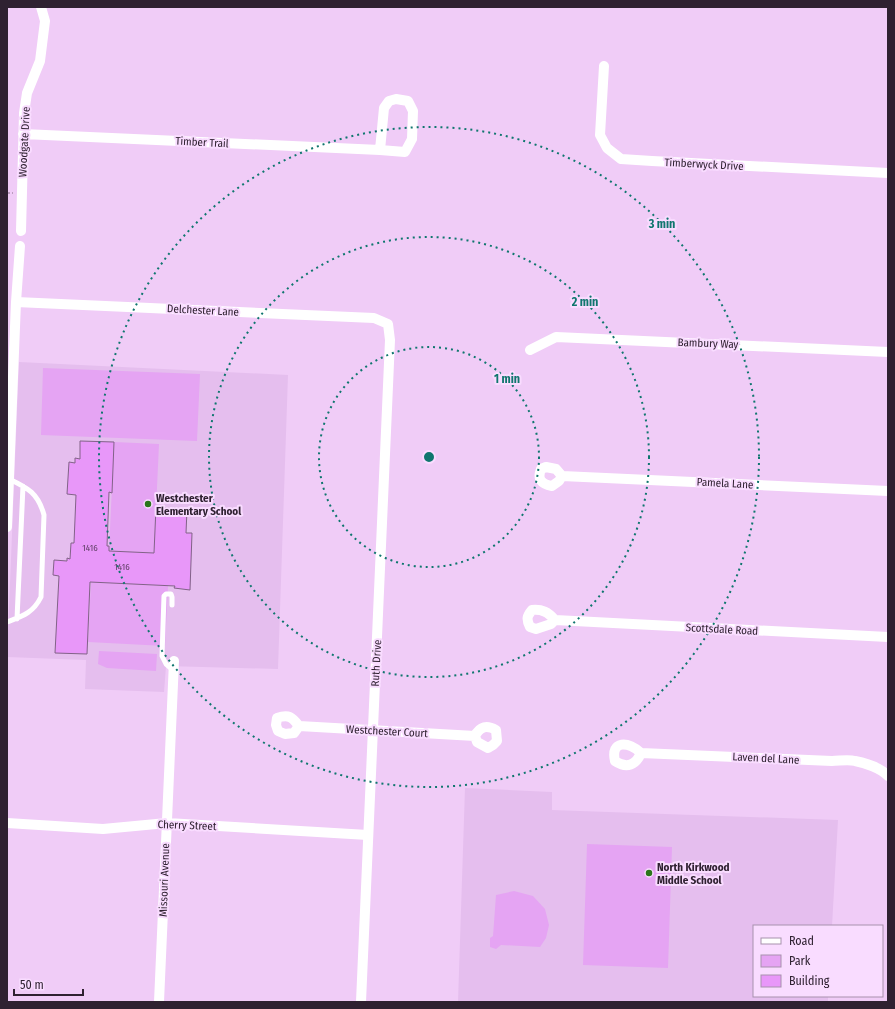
<svg xmlns="http://www.w3.org/2000/svg" width="895" height="1009" viewBox="0 0 895 1009" font-family="'Fira Sans Condensed',sans-serif">
<style>
.built{fill:#e5beee}
.green{fill:#e5a4f3}
.building{fill:#e897f9;stroke:#826288}
.lines{fill:none;stroke-linecap:round;stroke-linejoin:round}
.path{stroke:#a98dae;stroke-width:1.5;stroke-dasharray:3 2;stroke-linecap:butt}
.lane{stroke:#fff;stroke-width:5}
.street{stroke:#fff;stroke-width:10}
.ring{fill:none;stroke:#0f766e;stroke-width:2;stroke-dasharray:2 4}
.poi-dot{fill:#2a751a;stroke:#f9dcff;stroke-width:1.5}
.labels{text-anchor:middle;stroke-width:4;stroke-linejoin:round;paint-order:stroke}
.number-label{font-size:9px;fill:#5d3e63}
.street-label{font-size:11px;fill:#2f2131;stroke:#f9dcff}
.poi-label{font-size:11px;font-weight:bold;fill:#2f2131;stroke:#f9dcff;text-anchor:start}
.centre{fill:#0f766e;stroke:#f9dcff;stroke-width:2}
.ring-label{font-size:12px;text-anchor:middle;font-weight:bold;fill:#0f766e;stroke:#f9dcff;stroke-width:4;stroke-linejoin:round;paint-order:stroke}
</style>
<rect width="100%" height="100%" fill="#f0ccf7"/>
<!-- built -->
<path class="built" d="M19 362 288 375 278 669 166 666 164 692 85 689 86 660 7 657Z
M465 788 552 792V810L838 820 832 926H754V996H828V1002H458Z"/>
<!-- green -->
<path class="green" d="M43 368 200 374 197 441 41 435Z
M114 442 159 444 154 553 109 551Z
M91 582 168 586 165 646 88 642Z
M99 651 157 654 156 671 107 668 98 664Z
M587 844 672 847 668 968 583 965Z
M514 891 533 896 545 909 549 925 546 938 540 947 501 945 496 949 490 947V938L493 936 496 895Z"/>
<!-- building -->
<path class="building" d="M80 441 114 442 112 493 109 492 107 546H109V551L154 553 156 507 187 509 186 533H192L190 590 174 588 175 586 90 582 87 654 55 653 59 576 53 575 54 560 67 561V558L70 559 71 543H74L76 495 67 494 69 462 75 463V458L80 459Z"/>
<g class="lines">
<!-- path -->
<path class="path" d="M7 193H13"/>
<!-- lane -->
<path class="lane" d="M172 605V597L171 594H166L164 596 162 656 166 664 173 670
M17 619 23 486
M7 622C23 616 33 613 41 597L44 515C38 493 28 488 9 479"/>
<!-- street -->
<path class="street" d="M604 66 600 135 607 148 621 159 652 161 888 173
M23 134 380 150 384 108 389 101 396 99 408 101 413 111 412 139 405 152 380 150
M21 231 24 113 27 93 40 61 45 21 41 7
M16 302 374 318 388 324 390 340 361 1002
M530 350 556 337 888 352
M546 467 556 469 562 476 559 481 552 486C541 484 537 479 541 469Z
M562 476 888 491
M7 527 16 302 20 246
M555 620 551 624 536 629 530 627C526 619 527 616 532 610 542 609 548 612 555 620L888 637
M299 726 294 733 285 734 278 731 276 725 277 718C289 714 292 717 299 726L475 736C480 726 487 725 496 730L497 741 493 745 488 748 477 742 475 736
M641 753C636 765 627 769 615 761 610 740 629 741 641 753L832 761C839 761 848 759 855 761 865 763 881 768 888 776
M7 823 103 829 167 823 368 835
M159 1002 174 661"/>
</g>
<!-- distance rings -->
<g class="ring">
<circle cx="429" cy="457" r="110"/>
<circle cx="429" cy="457" r="220"/>
<circle cx="429" cy="457" r="330"/>
</g>
<!-- markers -->
<g class="poi-dot">
<circle cx="148" cy="504" r="4"/>
<circle cx="649" cy="873" r="4"/>
</g>
<g class="labels">
<!-- number labels -->
<g class="number-label">
<text x="90" y="551">1416</text>
<text x="122" y="570">1416</text>
</g>
<!-- street labels -->
<g class="street-label">
<text transform="translate(24 142) rotate(-87)" y="4">Woodgate Drive</text>
<text transform="translate(202 142) rotate(3)" y="4">Timber Trail</text>
<text transform="translate(704 164) rotate(3)" y="4">Timberwyck Drive</text>
<text transform="translate(203 310) rotate(3)" y="4">Delchester Lane</text>
<text transform="translate(708 343) rotate(2)" y="4">Bambury Way</text>
<text transform="translate(725 483) rotate(3)" y="4">Pamela Lane</text>
<text transform="translate(722 629) rotate(3)" y="4">Scottsdale Road</text>
<text transform="translate(376 663) rotate(-87)" y="4">Ruth Drive</text>
<text transform="translate(387 731) rotate(3)" y="4">Westchester Court</text>
<text transform="translate(766 758) rotate(3)" y="4">Laven del Lane</text>
<text transform="translate(187 825) rotate(2)" y="4">Cherry Street</text>
<text transform="translate(164 880) rotate(-88)" y="4">Missouri Avenue</text>
</g>
<!-- poi labels -->
<g class="poi-label">
<text x="156" y="502">Westchester<tspan x="156" dy="13">Elementary School</tspan></text>
<text x="657" y="871">North Kirkwood<tspan x="657" dy="13">Middle School</tspan></text>
</g>
</g>
<circle cx="429" cy="457" r="6" class="centre"/>
<g class="ring-label">
<text x="662" y="228">3 min</text>
<text x="585" y="306">2 min</text>
<text x="507" y="383">1 min</text>
</g>
<!-- border -->
<rect width="895" height="1009" fill="none" stroke="#2f2131" stroke-width="16"/>
<!-- legend -->
<rect x="753" y="925" width="130" height="72" fill="#f9dcff" stroke="#a891ad"/>
<rect x="761" y="938" width="20" height="6" fill="#ffffff" stroke="#a891ad"/>
<text x="789" y="945" font-size="12" fill="#2f2131">Road</text>
<rect x="761" y="955" width="20" height="12" fill="#e5a4f3" stroke="#a891ad"/>
<text x="789" y="965" font-size="12" fill="#2f2131">Park</text>
<rect x="761" y="975" width="20" height="12" fill="#e897f9" stroke="#a891ad"/>
<text x="789" y="985" font-size="12" fill="#2f2131">Building</text>
<!-- scale -->
<path d="M14 989v6h69v-6" fill="none" stroke="#2f2131" stroke-width="2"/>
<text x="20" y="989" font-size="12" fill="#2f2131" stroke="#f9dcff" stroke-width="3" paint-order="stroke">50 m</text>
</svg>
